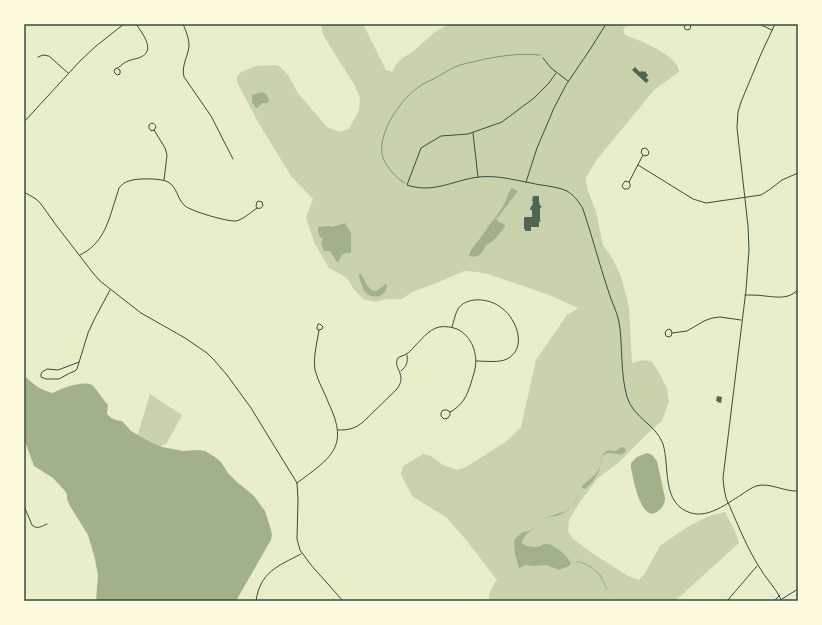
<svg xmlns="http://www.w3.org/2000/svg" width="822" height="625" viewBox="0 0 822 625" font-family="'PT Sans Narrow',sans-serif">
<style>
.green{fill:#cad2ad}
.water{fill:#a3b18a}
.building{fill:#4f6655}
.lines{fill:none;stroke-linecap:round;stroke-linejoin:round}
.path{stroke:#344e41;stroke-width:0.5}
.minor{stroke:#344e41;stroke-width:1}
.tertiary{stroke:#344e41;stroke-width:1}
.neatline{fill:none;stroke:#344e41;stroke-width:1.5}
</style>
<rect width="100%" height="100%" fill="#e9edc9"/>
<!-- green -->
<path class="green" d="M321 24H363L386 70 392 72 395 66 402 58 411 53 435 32 449 24H629L623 29 625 35C638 40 679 55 679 72L655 89 598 158 586 177 587 188 596 212 603 245 612 258 621 276 629 307 632 363 643 360 651 361 657 369 667 388 669 402 662 421 648 433 618 463 598 478 579 503 569 520 568 531 573 539 592 553 628 576 639 580 645 573 660 546 687 527 709 516 725 512 736 533 739 543 675 601H489C488 594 493 586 497 580L467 541 447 518 412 496 401 474 403 466 423 454 431 456 443 465 457 470 466 467 507 441 521 427 536 360 567 315 578 308 549 295 491 275 478 272 464 271 439 282 412 292 402 299H386L376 302 363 299 353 288 347 278 329 268 314 242 306 217 313 199 291 176 258 122 237 82V77L241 72 256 66 275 65 279 66 288 75 298 93 327 127 340 132 349 129 359 110 360 98 354 84 323 35Z
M150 394 182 415 167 443 157 448 137 437Z"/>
<!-- water -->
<path class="water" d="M262 92C266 93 269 97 269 102L267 103H262L257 108 255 107 252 102V95Z
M512 188 518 191 498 217V218L495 217C499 214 506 202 507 197 509 193 509 191 512 188Z
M495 218 497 219V221L504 224 505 226V227C500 233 494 242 486 245 483 253 478 259 469 256 470 249 477 243 481 237 486 231 489 224 495 218Z
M345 223 351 233V253C342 253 342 254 339 261L337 262 330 251H324L321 242 323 240C321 236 323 239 320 237 318 234 318 230 318 227L329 226 332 227Z
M360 273C365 278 368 294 378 290 381 289 383 285 386 284L387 285C387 296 375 300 366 293 362 288 360 280 359 274Z
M24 375C32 384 42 391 53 393 61 388 84 380 92 385 95 387 105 402 108 405 108 408 107 410 107 413 108 418 118 421 122 421L131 431 152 443 162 447 183 451 198 450 205 451 215 457 221 462 228 473 237 482 254 496 265 511 271 530 272 535 271 540 268 545 236 601H96L98 575 95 559 88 535 70 506 67 499V494L65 491 53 478 34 466 24 439Z
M621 447H623L626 450C621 460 613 450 605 454 600 456 601 467 599 471 596 478 591 484 585 489L582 488V486C596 474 600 473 603 454 606 449 611 451 616 451Z
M647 453 652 455 657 461 665 498C665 503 663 508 658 511 641 525 633 477 631 468V463L637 457Z
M581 490C575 502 571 512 556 516 551 517 546 517 541 519 539 522 537 525 535 527 530 532 523 535 522 543 526 547 535 548 540 546 544 545 541 544 546 544 553 543 568 556 571 563L579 561 591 566 601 575 606 587 608 590 621 599 606 589 600 576 592 568 579 562 571 563 569 566 559 570 547 565 534 566 525 565 520 568H519L515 554 514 543 515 539 522 532 529 531 536 526 541 519 566 511 575 503Z"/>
<!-- building -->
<path class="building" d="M635 67 640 72 642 71 644 72 645 71 646 72V73L648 75 646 78 649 80 646 83 632 70Z
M533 196H539V202L540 205 542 207 540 208V220L541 221 539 222V227H531V231H525V229H524V218L525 217H532V210H530L531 206H532L533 201H532Z
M717 396 722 397 721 403 717 402 718 401H716Z"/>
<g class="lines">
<!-- path -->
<path class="path" d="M405 183C399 180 395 175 391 171 388 167 385 163 383 158 376 135 399 102 416 89 423 83 430 81 437 77 443 74 448 70 453 68 460 64 469 63 477 61 497 56 519 53 540 55"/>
<!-- minor -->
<path class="minor" d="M183 24C186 31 189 38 189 46 188 57 181 66 184 77L211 116 233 159
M686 24 684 27 685 29 687 30 690 29 691 24
M759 24 772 30
M38 57 43 55 49 56 68 73
M543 58 551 68 568 81
M118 69 120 70V74L117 75 114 72 115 69C120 68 122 63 128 61 132 59 137 59 141 57 156 50 142 33 136 24
M556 73 549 83 534 98 502 122 468 134 441 136 421 148 407 185C434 194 453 180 479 177 497 175 514 180 531 183 543 186 556 186 567 191 574 195 579 202 583 209 592 236 599 263 608 290 611 301 617 311 619 322 623 346 620 372 627 397 634 419 655 423 663 444 670 467 661 504 691 513 709 518 726 504 741 495 745 492 751 488 756 486 770 482 784 492 798 491
M154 130 151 131 149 128V125C151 122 155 123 156 127L154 130 165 148 167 155 164 180
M473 133 478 177
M638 165 693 199 706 203 761 195 769 190 782 180 798 173
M526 182 537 148 554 108 566 85 591 48 606 24
M629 182 630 184V187L628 189H624L622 186 623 184 625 181 629 182 643 155 645 156 648 155 649 152 647 149 645 148 642 149 641 153 643 155
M24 192 36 199 41 204 56 225 93 273 100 281 141 313 185 338 207 353 214 360 227 375 251 408 297 483 298 500 297 539 300 550 311 565 343 601
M80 255C102 244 107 226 114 204 116 199 117 193 119 188 122 185 124 182 129 181 136 178 162 178 168 182 177 187 177 198 184 205 189 211 229 222 236 221 244 219 251 212 257 208 260 209 262 208 263 205L262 202 258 201 257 202 256 206 257 208
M796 293 798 296
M745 295C752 295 758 295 765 296 776 297 790 300 798 289
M452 327C454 321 455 314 458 309 461 304 467 301 474 300 484 299 495 302 503 309 516 319 528 348 507 359 499 363 486 361 476 361
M672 333 671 336 669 337 666 336 665 333 666 331 668 329 671 330 672 333 687 331 704 321 712 318 720 317 741 320
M79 362 58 370 47 369 42 372 41 374V377L46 379H59L70 373 75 371 77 369 88 333 95 318 110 290
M401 371C407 366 408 362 407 355
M338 430C348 430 355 429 363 422L397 389C408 374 392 368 398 358 400 356 404 356 406 354 409 353 411 350 413 348 421 340 428 330 439 327 445 326 452 327 457 329 472 336 478 354 475 369 474 374 472 379 471 383 467 396 462 406 450 412L447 410H443L441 413V416L444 419 448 418 450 415V412
M297 483C330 458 350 448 329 404 325 393 318 382 315 370 313 357 317 343 319 330L322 329 323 327 320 324H318L317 327V329L319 330
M24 506 32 525C37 530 42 526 47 524
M782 599 798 589
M256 601C260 572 278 566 301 554
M727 601 757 566
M774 601 780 595"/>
<!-- tertiary -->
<path class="tertiary" d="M775 24 761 54 741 102 738 112 737 128 748 226 749 250 746 290 723 478 724 488 726 498C736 520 745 544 758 565 765 578 776 588 782 601
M24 122 80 61 96 46 124 24"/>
</g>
<!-- border -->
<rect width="822" height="625" fill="none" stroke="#fefae0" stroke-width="50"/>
<rect x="25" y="25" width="772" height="575" class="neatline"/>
</svg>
